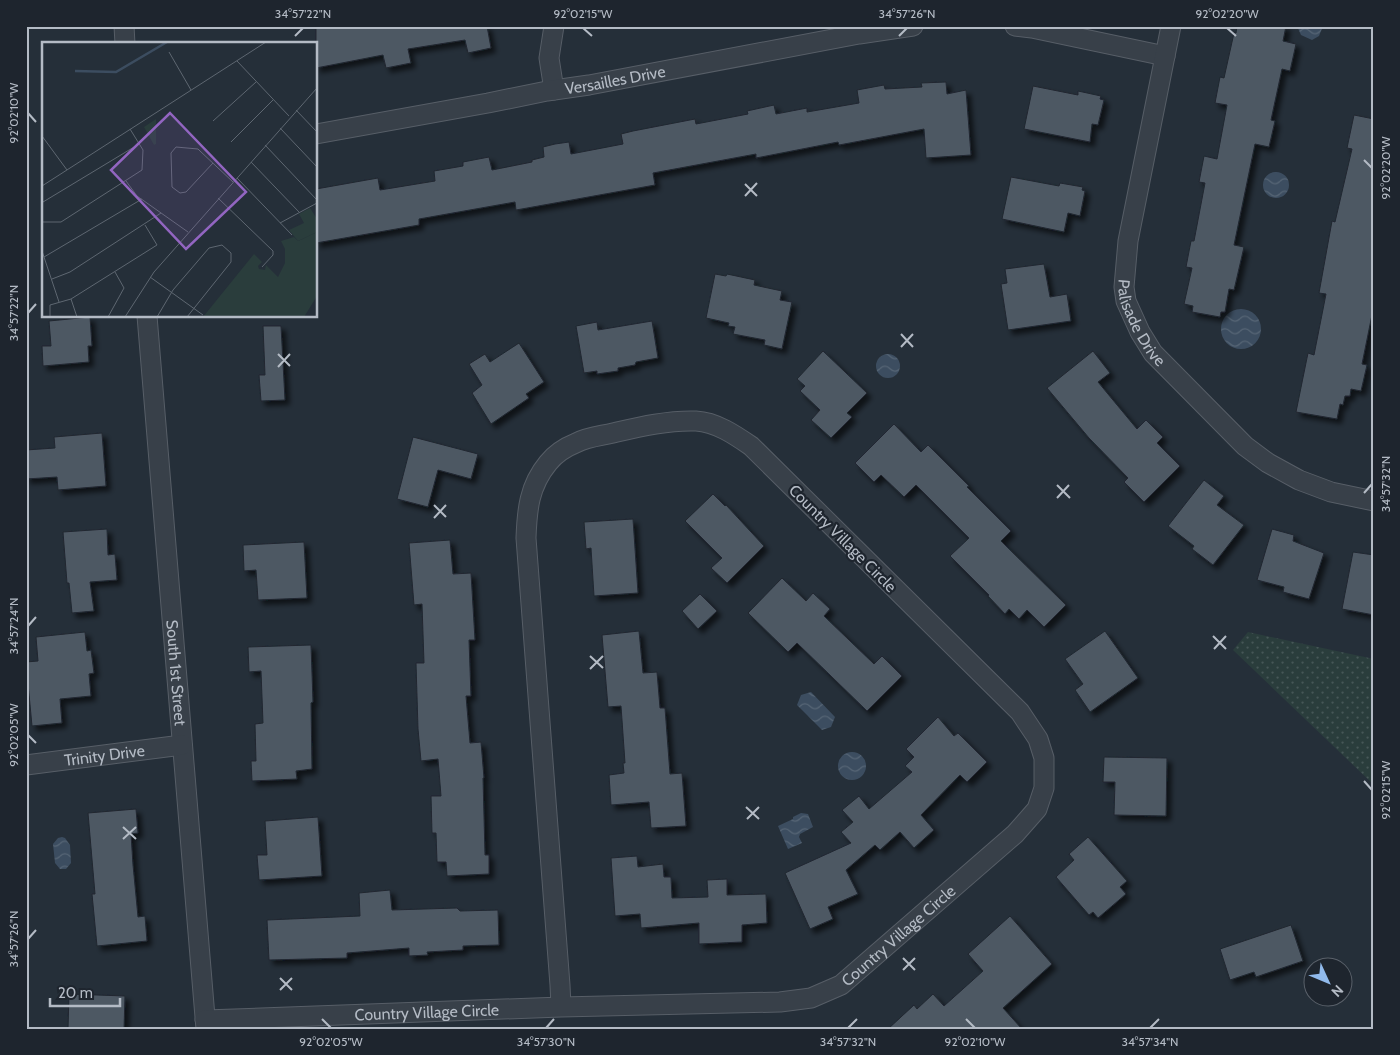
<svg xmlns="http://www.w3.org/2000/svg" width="1400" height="1055" viewBox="0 0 1400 1055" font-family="Cabin,sans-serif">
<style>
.grass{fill:url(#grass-dots)}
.water{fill:url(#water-waves)}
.building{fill:#4e5864;stroke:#202730;filter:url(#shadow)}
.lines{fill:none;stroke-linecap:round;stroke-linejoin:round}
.minor-casing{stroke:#575e67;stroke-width:21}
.minor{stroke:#384049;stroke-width:19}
.ticks{fill:none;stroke:#b4bbc5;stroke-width:2}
.labels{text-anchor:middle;stroke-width:4.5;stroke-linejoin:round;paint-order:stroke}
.street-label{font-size:16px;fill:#b4bbc5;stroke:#1e252e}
.inset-river{fill:none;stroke:#3c4d60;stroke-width:2.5}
.inset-road{fill:none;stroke:#5e6771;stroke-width:1}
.view{fill:#9265c1;fill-opacity:0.15;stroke:#9265c1;stroke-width:2.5}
.inset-edge{fill:none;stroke:#b4bbc5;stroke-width:2.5}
.neatline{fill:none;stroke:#b4bbc5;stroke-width:2}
.ticks-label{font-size:12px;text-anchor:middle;fill:#b4bbc5}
</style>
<defs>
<pattern id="grass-dots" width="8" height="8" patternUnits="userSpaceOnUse" patternTransform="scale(1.25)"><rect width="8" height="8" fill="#2a3d3c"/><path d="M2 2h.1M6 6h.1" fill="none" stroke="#465757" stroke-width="1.8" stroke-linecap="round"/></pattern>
<pattern id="water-waves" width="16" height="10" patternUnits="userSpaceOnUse" patternTransform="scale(1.25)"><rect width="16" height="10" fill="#3c4d60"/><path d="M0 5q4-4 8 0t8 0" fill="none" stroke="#566575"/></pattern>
<filter id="shadow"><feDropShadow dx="4.5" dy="4.5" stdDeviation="2.5" flood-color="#0009"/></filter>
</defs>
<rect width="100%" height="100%" fill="#252f39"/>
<!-- grass -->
<path class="grass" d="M1248 632 1374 659V785L1233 650Z"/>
<!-- water -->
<path class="water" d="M1297 26H1323L1319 36 1312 40 1301 35Z
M1263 185a13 13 0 1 1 26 0a13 13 0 1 1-26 0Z
M1221 329a20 20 0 1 1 40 0a20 20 0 1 1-40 0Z
M876 366a12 12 0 1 1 24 0a12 12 0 1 1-24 0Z
M811 692 835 717 831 727 822 730 797 705 801 695Z
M838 766a14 14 0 1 1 28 0a14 14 0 1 1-28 0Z
M801 813 808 814 813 827 800 834 799 837 802 843 788 849 778 826 793 819V817Z
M62 837 65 838 70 845 71 863 66 869H60L55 863 53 844 58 838Z"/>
<!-- building -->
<path class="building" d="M316 26H487L491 48 468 53 465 40 408 49 411 63 386 68 383 55 316 68Z
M1237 26H1286L1283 41 1296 44 1290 71 1282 69 1271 120 1275 121 1269 147 1255 144 1234 245 1244 247 1234 290 1229 289 1225 312H1221L1220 317 1192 312 1193 306 1184 304 1192 268 1186 267 1191 241H1194L1205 183 1199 182 1204 156 1217 159 1227 105 1215 103 1220 77 1224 78 1234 33H1236Z
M946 82 947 94 966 90 971 155 926 158 924 129 839 145 838 142 756 158V154L653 173 655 185 516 210 515 202 419 219V225L316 243V189L378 178 380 190 435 181 434 171 463 166V162L489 157 492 170 532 162V160L544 157 543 147 555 144 569 142 571 154 623 144 621 134 633 131 695 119 696 124 748 114 747 111 774 105 776 114 807 108V112L859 103 857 90 884 85 885 89 922 87 921 83Z
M1033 86 1078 95V91L1101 96 1100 99 1104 100 1098 125 1092 124 1090 142 1024 129Z
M1354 115 1374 119V305L1362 364 1367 365 1361 391 1351 389 1350 396H1345L1343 405 1340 404 1337 419 1296 412 1308 353 1314 355 1326 294 1319 293 1332 221 1335 222 1352 149 1347 148Z
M1011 177 1059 186 1060 183 1083 187 1082 190 1085 191 1080 216 1068 213 1064 232 1002 219Z
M1044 264 1050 297 1067 294 1071 321 1008 330 1001 284 1007 283 1005 269Z
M715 274 726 276 727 274 755 280 754 285 782 291 780 300 792 302 782 349 764 345 765 340 733 334 735 327 728 326 729 323 706 318Z
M90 317 92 346H88L89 362 43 366 42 346H51L49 321Z
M652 321 658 358 636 362 635 365 618 368V371L597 374V371L584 373 576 326 597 322 598 330Z
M263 326H281L285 400 261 401 259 375H265Z
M519 343 544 382 526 394 529 398 491 424 472 393 482 385 469 364 485 354 490 362Z
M823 351 867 393 847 413 852 417 831 438 811 420 820 410 800 391 805 386 797 379Z
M1093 351 1110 373 1098 382 1137 429 1146 420 1163 437 1157 443 1180 466 1144 502 1124 482 1128 478 1089 438 1047 388Z
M894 424 921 452 928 445 969 486 967 487 1011 531 1001 541 1066 605 1044 627 1027 610 1019 619 1009 609 1005 614 988 596 989 595 950 556 969 538 916 485 904 497 881 475 874 482 855 463Z
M102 433 106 486 58 490 57 477 26 479V450L55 448 54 437Z
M413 437 478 454 471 479 438 470 428 507 397 499Z
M1204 480 1224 496 1217 505 1244 525 1213 565 1192 549 1194 546 1168 526Z
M713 494 725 506 726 505 764 546 727 583 711 568 722 558 685 521Z
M633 519 638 593 594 596 591 548 586 549 584 522Z
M107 529 108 555 115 554 117 580 90 582 94 611 72 613 69 583H67L63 532Z
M1272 529 1294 535 1293 541 1324 553 1309 599 1283 592 1284 587 1257 580Z
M450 540 453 574 471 573 475 640H469L471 696H466L470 743 481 742 484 778H483L485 855H489V874L447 876 446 862H437L436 833H432L431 796H441L438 759 421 761 418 729 416 663H424L422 604 414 605 409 543Z
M304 542 307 598 258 600 256 570 244 571 243 545Z
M1353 552 1374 555V615L1342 609Z
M782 578 806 601 813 593 830 609 824 616 874 664 882 656 902 676 867 711 797 643 788 652 748 613Z
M700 594 717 611 698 629 682 611Z
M639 631 643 673 657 672 660 708H665L670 774 682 773 686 826 651 828 649 802 611 805 609 775 624 773 623 763H625L621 706 608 707 602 635Z
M1105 631 1138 678 1090 712 1075 690 1083 684 1065 659Z
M85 632 87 651 91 650 94 673 89 674 91 696 60 699 62 723 32 726 26 662 38 661 36 637Z
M311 645 313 702 311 703 312 769 296 771 297 779 252 781 251 761H256L255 724 263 723 261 671 249 672 248 647Z
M938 717 954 736 958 733 987 762 967 782 960 775 921 815 934 830 914 848 900 832 880 850 875 845 846 870 858 894 828 907 833 919 810 929 785 873 851 843 841 832 853 822 842 810 859 796 869 809 912 772 905 766 914 757 906 749Z
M1104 757 1167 758 1166 816 1114 815 1115 782H1103Z
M136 809 138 833 131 834 133 865 138 917 145 916 147 941 97 946 92 894H95L88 813Z
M318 817 322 876 259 880 257 855H267L265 821Z
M1088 837 1127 881 1120 887 1126 894 1098 918 1093 912 1089 915 1056 877 1074 860 1069 854Z
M637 856 638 867 663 864 664 877H671L672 898 708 897 707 880 727 879V895L766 894 767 923 742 925V942L699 944V923L641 928 640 914 615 916 611 858Z
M390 890 392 910 457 908 460 911 498 910 499 945 463 946V950L427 952 428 955 409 956V948L347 953V958L269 960 267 920 360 916 359 893Z
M1010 916 1052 964 1003 1008 1022 1029H888L914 1005 917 1009 933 994 944 1006 983 971 968 954Z
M1291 925 1303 961 1256 977 1254 972 1230 980 1220 949Z
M69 994 125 996 124 1029H68Z"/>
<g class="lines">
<defs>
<g id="minor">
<path d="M124 26 125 44"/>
<path d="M1015 26 1032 28 1165 56"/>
<path id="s1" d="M1171 26 1128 241 1124 287 1126 301 1140 332 1153 353 1245 446 1268 463 1299 480 1331 492 1374 501"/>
<path d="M554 90 549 58 554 26"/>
<path id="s2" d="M316 134 488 103 547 91 589 85 859 34 913 26"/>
<path id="s3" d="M147 316 206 1029"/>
<path id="s4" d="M26 765 182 745"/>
<path id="s5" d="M205 1020 561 1007 780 1002 811 998 841 985 1015 834 1037 809 1044 788V758L1038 739 1020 712 751 446C735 435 716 422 696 421 668 420 639 427 613 433 600 436 587 437 576 443 566 447 555 454 548 463 529 486 527 510 526 538L560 985 561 1007"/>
</g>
</defs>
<!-- minor casing -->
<use href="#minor" class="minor-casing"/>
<!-- minor -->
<use href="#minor" class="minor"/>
</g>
<!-- ticks -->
<path class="ticks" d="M583 28 592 36M1227 28 1236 36M295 36 303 28M899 36 907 28M28 113 36 122M1364 160 1372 168M745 184 757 196M745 196 757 183M28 313 36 304M901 334 913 347M901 347 913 334M278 354 290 366M278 367 290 354M1057 485 1070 498M1364 493 1372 484M1057 498 1069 485M434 505 446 517M434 518 446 505M28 626 36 617M1213 636 1226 649M1214 649 1226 636M590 656 603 668M590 669 603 656M28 735 36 743M1364 781 1372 790M746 807 759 819M747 819 759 807M123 827 136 839M123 839 136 827M28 939 36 930M903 958 915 970M903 970 915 958M280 978 292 990M280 990 292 978M322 1019 331 1028M966 1019 975 1028M546 1028 554 1019M848 1028 857 1019M1150 1028 1159 1019"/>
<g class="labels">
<!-- street labels -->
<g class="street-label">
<text dy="6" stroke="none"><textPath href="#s2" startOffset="304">Versailles Drive</textPath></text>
<text dy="6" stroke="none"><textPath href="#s1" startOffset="305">Palisade Drive</textPath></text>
<text transform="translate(843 538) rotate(45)" y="6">Country Village Circle</text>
<text dy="6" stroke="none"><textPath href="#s3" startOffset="358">South 1st Street</textPath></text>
<text dy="6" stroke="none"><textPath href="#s4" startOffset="79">Trinity Drive</textPath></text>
<text dy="6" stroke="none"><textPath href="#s5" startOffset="715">Country Village Circle</textPath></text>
<text dy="6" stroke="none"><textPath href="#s5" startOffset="222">Country Village Circle</textPath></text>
</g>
</g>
<!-- overview -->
<g transform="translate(42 42)">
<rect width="275" height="275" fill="#252f39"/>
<path d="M114 77V102L112 103 102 85Z" fill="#2a3d3c"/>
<path d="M275 190V254L262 275H161L212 212 220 220 216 224 217 227 223 228 224 223 236 235 243 221V207L239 199 252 195 256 199Z" fill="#2a3d3c"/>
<path d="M268 166 275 177V190L256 199 247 188 262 181 257 172Z" fill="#2a3d3c"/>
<path class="inset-river" d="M33 29 74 30 125 0"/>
<path class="inset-road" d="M127 10 149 48M195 19 247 74M254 68 275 90M171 79 214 40M238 86 275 125M0 94 25 128M189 100 231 58M223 103 275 158M209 120 257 170M171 121 144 150 138 151 130 145 129 111 134 105 156 107 158 109 191 140M195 136 250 193M84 139 95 154 146 190M0 144 224 0M176 156 231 209V213L220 225M0 158V176M1 160 97 102M0 180H19L100 128 101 108 88 87M238 181 275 161M0 209 17 260M2 215 100 157M108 235 161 273M10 237 28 230 119 171M29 257 35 275M8 275V263L29 257 115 203 103 183M66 275 82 246 73 230M83 275 112 230 275 46M115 275 131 248 167 206 180 203 189 211V220L145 275"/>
<path class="view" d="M128 71 204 150 144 207 69 128Z"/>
<rect width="275" height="275" class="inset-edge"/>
</g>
<!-- border -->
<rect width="1400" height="1055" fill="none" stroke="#1e252e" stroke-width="55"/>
<!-- north arrow -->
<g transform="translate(1328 982) rotate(134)"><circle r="24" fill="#1e252e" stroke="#5a616a"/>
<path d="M0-4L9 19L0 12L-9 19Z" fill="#91baec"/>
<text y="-8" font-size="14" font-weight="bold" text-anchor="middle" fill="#b4bbc5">N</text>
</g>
<!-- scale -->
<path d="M50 998v8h70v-8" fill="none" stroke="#b4bbc5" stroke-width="2.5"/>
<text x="58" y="998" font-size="15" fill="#b4bbc5" stroke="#1e252e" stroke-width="4" paint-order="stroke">20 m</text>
<rect x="28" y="28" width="1344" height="1000" class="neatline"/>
<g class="ticks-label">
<text x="303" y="18">34°57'22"N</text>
<text x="583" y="18">92°02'15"W</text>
<text x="907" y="18">34°57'26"N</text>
<text x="1227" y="18">92°02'20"W</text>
<text transform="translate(14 113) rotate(-90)" y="4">92°02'10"W</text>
<text transform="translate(1386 168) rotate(-90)" y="4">92°02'20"W</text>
<text transform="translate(14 313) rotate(-90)" y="4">34°57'22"N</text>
<text transform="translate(1386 484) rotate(-90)" y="4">34°57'32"N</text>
<text transform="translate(14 626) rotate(-90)" y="4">34°57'24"N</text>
<text transform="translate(14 735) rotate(-90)" y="4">92°02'05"W</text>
<text transform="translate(1386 790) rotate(-90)" y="4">92°02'15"W</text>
<text transform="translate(14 939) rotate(-90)" y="4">34°57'26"N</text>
<text x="331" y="1046">92°02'05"W</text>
<text x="546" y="1046">34°57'30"N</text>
<text x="848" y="1046">34°57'32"N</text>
<text x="975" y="1046">92°02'10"W</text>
<text x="1150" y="1046">34°57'34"N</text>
</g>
</svg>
